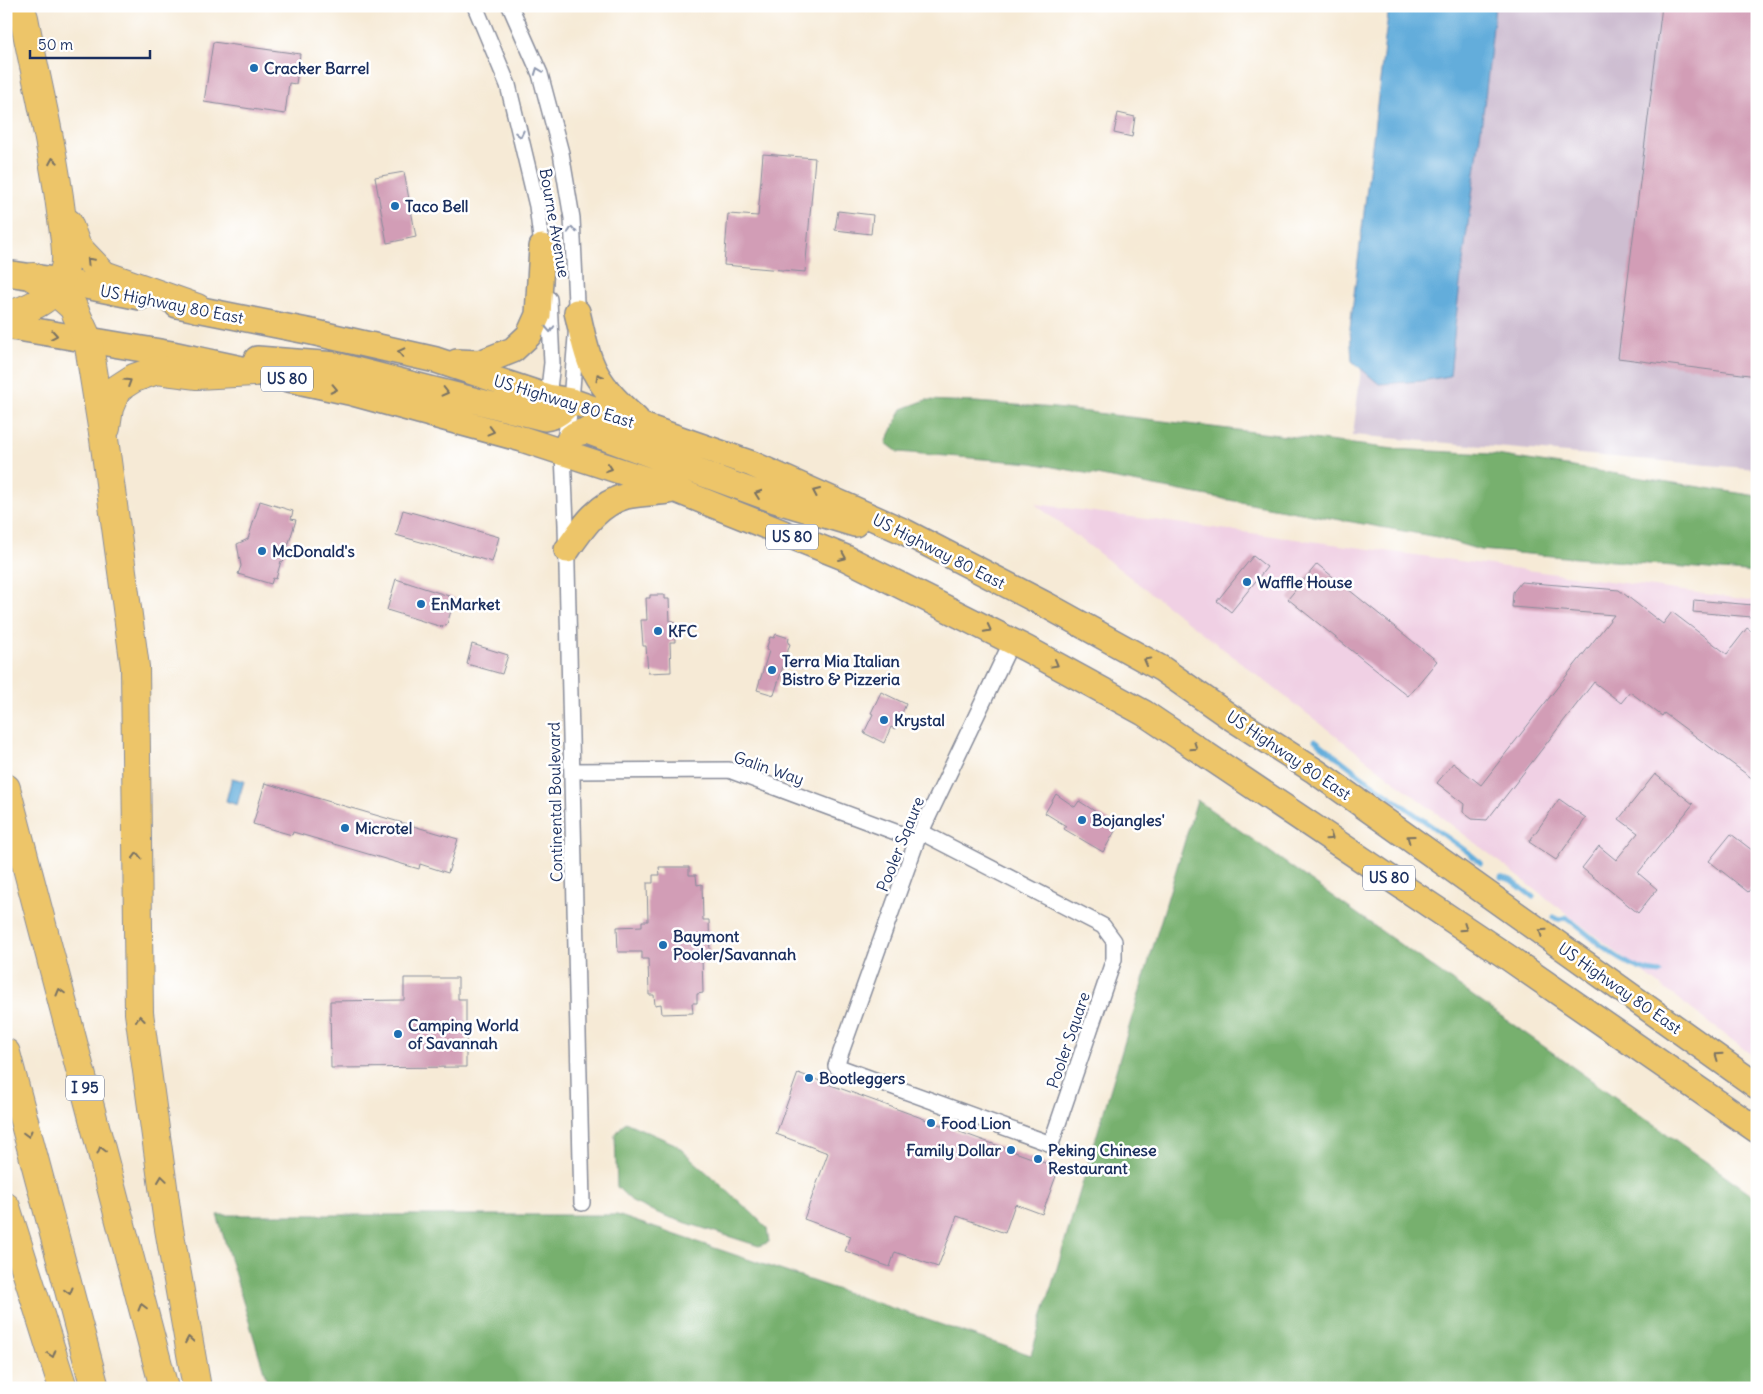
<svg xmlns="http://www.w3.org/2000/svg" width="1763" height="1394" viewBox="0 0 1763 1394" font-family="Delius,sans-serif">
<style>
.built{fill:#f0d0e4}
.industrial{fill:#cebed1}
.forest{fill:#77b06e;stroke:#497066}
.water{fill:#63addb;stroke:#3f6e9c}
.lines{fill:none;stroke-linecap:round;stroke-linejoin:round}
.stream{stroke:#63addb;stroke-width:5}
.building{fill:#d29db6}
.street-casing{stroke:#888c9a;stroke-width:18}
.primary-casing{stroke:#888c9a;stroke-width:28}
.highway-casing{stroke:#888c9a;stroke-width:30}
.street{stroke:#fff;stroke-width:15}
.primary{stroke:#edc569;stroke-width:25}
.highway{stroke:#edc569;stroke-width:28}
.oneway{stroke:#8d97ae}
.oneway2{stroke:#797263}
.poi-dot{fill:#1f6fb2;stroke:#fff;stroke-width:2}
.labels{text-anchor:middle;stroke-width:5;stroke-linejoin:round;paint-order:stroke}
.shield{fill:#fff;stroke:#5f6d8e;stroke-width:1}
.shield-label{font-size:15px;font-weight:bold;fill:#1b2f5e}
.poi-label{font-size:16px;font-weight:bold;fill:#1b2f5e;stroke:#fff;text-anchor:start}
.street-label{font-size:16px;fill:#1b2f5e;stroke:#fff}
</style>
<rect width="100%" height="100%" fill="#fff"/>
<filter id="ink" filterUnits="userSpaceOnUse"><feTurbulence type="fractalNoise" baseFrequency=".02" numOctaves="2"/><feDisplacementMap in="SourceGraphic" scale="10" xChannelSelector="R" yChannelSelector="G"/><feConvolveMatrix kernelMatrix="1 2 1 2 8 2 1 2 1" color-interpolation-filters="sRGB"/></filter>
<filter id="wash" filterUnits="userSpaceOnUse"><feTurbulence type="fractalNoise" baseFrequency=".0096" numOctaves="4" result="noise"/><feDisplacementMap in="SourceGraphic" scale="20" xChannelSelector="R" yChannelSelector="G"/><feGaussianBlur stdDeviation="1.12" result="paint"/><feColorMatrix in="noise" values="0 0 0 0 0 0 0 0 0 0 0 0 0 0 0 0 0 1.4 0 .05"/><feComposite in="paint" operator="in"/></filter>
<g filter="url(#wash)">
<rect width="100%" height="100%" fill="#f6ead6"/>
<!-- built -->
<path class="built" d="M1035 504 1757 601V1059L1636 967Z"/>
<!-- industrial -->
<path class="industrial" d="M1405 6H1757V469L1353 435Z"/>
<!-- forest -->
<path class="forest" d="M926 400 976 402 1055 408 1394 449 1490 454 1757 496V573L1480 550 1437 537 1256 505 1032 463 898 452 886 443 902 409Z
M1197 800 1757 1198V1388H269L217 1215H617L1031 1355Z
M625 1122 675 1144 753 1214 767 1228 769 1242 759 1246 665 1216 634 1203 617 1187 615 1135Z"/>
<!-- water -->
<path class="water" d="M1389 6H1495C1484 130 1461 252 1450 376L1421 381 1379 384 1352 361 1350 328Z
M232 778 244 781 237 805 226 801Z"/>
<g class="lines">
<!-- stream -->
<path class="stream" d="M1315 740 1359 774 1469 853 1481 863
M1501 877 1511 880 1533 897
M1554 917 1558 920 1566 917 1571 921C1597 941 1626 971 1660 973"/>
</g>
<g id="blocks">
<!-- building -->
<path class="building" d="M1662 6H1757V376L1618 358Z
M213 42 300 54 296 84 289 83 285 114 204 102Z
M1118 113 1135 117 1132 137 1114 133Z
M763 154 815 158 805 272 724 265 728 214 758 216Z
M404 172 416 237 387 243 375 177Z
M838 211 873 215 871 234 835 230Z
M260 501 293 511 291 519 296 520 283 562 281 561 276 579 273 578 271 584 238 574 241 566 237 544 248 539Z
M403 510 499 537 492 562 396 535Z
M1253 556 1267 567 1231 612 1217 601Z
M1317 564 1437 661 1408 696 1288 599Z
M396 579 455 598 447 624 442 627 387 610Z
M1521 582 1619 590 1663 624 1672 612 1727 654 1747 628 1757 635V782L1664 713 1662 716 1630 692 1621 703 1594 682 1487 820 1472 819 1463 812 1464 804 1437 783 1453 763 1481 785 1614 615 1512 607 1513 592Z
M650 595H665V599H669L670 621H674L675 642H670L671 672 648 673 646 646H643L641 620H647L646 598H650Z
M1694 600 1753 605 1752 617 1693 612Z
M776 634 789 638 788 643 790 644 774 695 757 690 769 651 766 650 770 637 774 638Z
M472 644 508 655 502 674 467 664Z
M881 692 906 704 895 729 891 727 884 743 864 733 873 714 871 713Z
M1655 774 1693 804 1638 873 1657 889 1638 913 1582 868 1599 846 1616 860 1638 833 1619 819Z
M265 783 458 839 448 873 420 864 419 869 293 832 292 835 253 824Z
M1056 794 1075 807 1079 801 1118 826 1103 852 1064 829 1066 826 1045 813Z
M1559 799 1586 818 1556 860 1529 842Z
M1731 834 1757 854V881L1748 892 1709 861Z
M659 867H689V875H696L697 885 702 884 703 920H709L710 957H702L703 993 697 994V1003H692L693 1013 662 1014 661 1004 655 1005 654 995H649L648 959H642V952H618L617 927 642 926V921H648L647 883H653V875H660Z
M404 978H458V999H466V1067L331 1068 330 1001 404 1000Z
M798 1073 1059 1168 1042 1214 1015 1204 1005 1233 957 1216 938 1267 895 1252 890 1267 845 1251 851 1236 804 1219 828 1153 776 1134Z"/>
</g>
</g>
<g filter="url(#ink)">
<use href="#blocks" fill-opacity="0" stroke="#888c9a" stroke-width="1"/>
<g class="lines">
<defs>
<path id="street" d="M475 6 508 85 537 206 543 254
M510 6 540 74 561 153 572 218 577 324 571 401 563 453 566 525 582 1203
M549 299 552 363 548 397 550 403
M572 771 729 770 917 840
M921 832 1103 926 1114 941V959L1051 1144 836 1066 917 840 1012 641"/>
<path id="primary" d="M6 273 61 281 140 297
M177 305 312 332 436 360 548 397 571 401 752 464 905 532 1048 606 1162 669 1229 716 1315 771 1757 1086
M577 312C581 328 584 345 590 361 599 385 618 403 636 419
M6 326 172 354 349 392 522 439 666 486 846 558 1027 649 1144 713 1509 958 1757 1130
M257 359 336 365 544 418C557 417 563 410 571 401
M457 362 480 363 513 350 529 335 538 315 542 247
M563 453C569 439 570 433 587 431L775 500 855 524
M567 550C583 527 598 504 626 496 640 493 655 493 669 491"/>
<path id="highway" d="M68 223 77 247 104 275 197 308
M33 277 54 290 73 307 88 340 104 439 135 667 139 1013 168 1223 197 1388
M6 316C26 310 53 300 61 279 63 274 66 267 66 261 67 246 63 228 61 212 53 147 37 83 24 18L20 6
M106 428 109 408 117 389 134 378 157 370 197 375 254 372
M6 788 164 1388
M6 1053 95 1388
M6 1207 63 1388"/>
</defs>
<!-- street casing -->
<use href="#street" class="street-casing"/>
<!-- primary casing -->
<use href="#primary" class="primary-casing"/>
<!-- highway casing -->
<use href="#highway" class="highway-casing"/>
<!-- street -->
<use href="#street" class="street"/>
<!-- primary -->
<use href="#primary" class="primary"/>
<!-- highway -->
<use href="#highway" class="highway"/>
</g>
<!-- one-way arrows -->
<defs><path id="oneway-chevron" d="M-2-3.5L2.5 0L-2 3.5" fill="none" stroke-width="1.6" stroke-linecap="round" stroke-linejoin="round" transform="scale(1.25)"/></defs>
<g class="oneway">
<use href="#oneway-chevron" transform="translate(538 71) rotate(-111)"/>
<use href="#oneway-chevron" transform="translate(520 134) rotate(77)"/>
<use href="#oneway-chevron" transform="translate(572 230) rotate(-93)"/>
<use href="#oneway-chevron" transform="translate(550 329) rotate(87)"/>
</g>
<g class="oneway2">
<use href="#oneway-chevron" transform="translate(53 161) rotate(-100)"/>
<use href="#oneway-chevron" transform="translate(90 261) rotate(-134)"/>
<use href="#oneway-chevron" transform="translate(54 335) rotate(10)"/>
<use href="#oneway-chevron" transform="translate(401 352) rotate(-167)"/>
<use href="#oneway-chevron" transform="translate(599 377) rotate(-120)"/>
<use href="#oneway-chevron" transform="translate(128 382) rotate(-32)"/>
<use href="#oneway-chevron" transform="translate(334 389) rotate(12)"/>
<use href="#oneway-chevron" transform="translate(445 392) rotate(14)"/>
<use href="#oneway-chevron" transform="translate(491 431) rotate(15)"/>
<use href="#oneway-chevron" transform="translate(609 468) rotate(18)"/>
<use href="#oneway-chevron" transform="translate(816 492) rotate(-156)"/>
<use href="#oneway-chevron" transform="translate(758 494) rotate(-160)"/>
<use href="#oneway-chevron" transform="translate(843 557) rotate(23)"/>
<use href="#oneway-chevron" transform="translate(988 629) rotate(27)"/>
<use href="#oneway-chevron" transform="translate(1147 661) rotate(-151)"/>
<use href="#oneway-chevron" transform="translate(1055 664) rotate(29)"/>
<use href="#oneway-chevron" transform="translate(1194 747) rotate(34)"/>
<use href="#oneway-chevron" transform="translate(1330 837) rotate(34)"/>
<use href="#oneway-chevron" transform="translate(1410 838) rotate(-144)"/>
<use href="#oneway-chevron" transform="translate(137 856) rotate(-91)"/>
<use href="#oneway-chevron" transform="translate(1464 928) rotate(34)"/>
<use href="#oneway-chevron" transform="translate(1542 932) rotate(-145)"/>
<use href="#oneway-chevron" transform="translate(60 992) rotate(-105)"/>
<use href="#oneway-chevron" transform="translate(140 1019) rotate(-97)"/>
<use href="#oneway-chevron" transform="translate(1718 1056) rotate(-145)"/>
<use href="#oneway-chevron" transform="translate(28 1134) rotate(75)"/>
<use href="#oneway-chevron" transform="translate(101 1150) rotate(-105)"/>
<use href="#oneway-chevron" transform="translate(162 1179) rotate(-98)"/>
<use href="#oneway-chevron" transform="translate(69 1291) rotate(75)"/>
<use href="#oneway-chevron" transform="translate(142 1307) rotate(-105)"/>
<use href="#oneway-chevron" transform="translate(189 1340) rotate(-100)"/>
<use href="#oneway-chevron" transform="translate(52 1354) rotate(72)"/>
</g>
</g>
<!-- markers -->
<g class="poi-dot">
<circle cx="254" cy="68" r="5"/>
<circle cx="395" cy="206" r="5"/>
<circle cx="262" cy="551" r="5"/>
<circle cx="1247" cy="582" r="5"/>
<circle cx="421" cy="604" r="5"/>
<circle cx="658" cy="631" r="5"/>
<circle cx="772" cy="670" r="5"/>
<circle cx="884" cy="720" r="5"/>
<circle cx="1082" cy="820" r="5"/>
<circle cx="345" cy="828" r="5"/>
<circle cx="663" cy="945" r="5"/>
<circle cx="398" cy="1034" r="5"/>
<circle cx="809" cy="1078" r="5"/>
<circle cx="931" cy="1123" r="5"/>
<circle cx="1011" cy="1150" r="5"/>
<circle cx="1038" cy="1159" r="5"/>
</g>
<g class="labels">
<!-- shield labels -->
<g class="shield">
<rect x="261" y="366.5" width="52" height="25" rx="4"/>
<rect x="766" y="524.5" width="52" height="25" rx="4"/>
<rect x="1363" y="865.5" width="52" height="25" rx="4"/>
<rect x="66" y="1075.5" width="38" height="25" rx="4"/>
</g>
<g class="shield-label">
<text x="287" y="384">US 80</text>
<text x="792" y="542">US 80</text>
<text x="1389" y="883">US 80</text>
<text x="85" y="1093">I 95</text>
</g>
<!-- poi labels -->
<g class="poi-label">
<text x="264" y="74">Cracker Barrel</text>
<text x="405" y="212">Taco Bell</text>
<text x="272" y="557">McDonald's</text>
<text x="1257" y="588">Waffle House</text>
<text x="431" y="610">EnMarket</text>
<text x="668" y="637">KFC</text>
<text x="782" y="667">Terra Mia Italian<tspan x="782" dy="18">Bistro &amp; Pizzeria</tspan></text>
<text x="894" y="726">Krystal</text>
<text x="1092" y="826">Bojangles'</text>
<text x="355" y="834">Microtel</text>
<text x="673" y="942">Baymont<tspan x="673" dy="18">Pooler/Savannah</tspan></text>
<text x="408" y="1031">Camping World<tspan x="408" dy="18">of Savannah</tspan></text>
<text x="819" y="1084">Bootleggers</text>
<text x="941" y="1129">Food Lion</text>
<text x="1001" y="1156" text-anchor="end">Family Dollar</text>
<text x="1048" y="1156">Peking Chinese<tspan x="1048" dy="18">Restaurant</tspan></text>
</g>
<!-- street labels -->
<g class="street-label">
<text transform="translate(555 223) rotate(80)" y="6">Bourne Avenue</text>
<text transform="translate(172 304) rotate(11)" y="6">US Highway 80 East</text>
<text transform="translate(564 401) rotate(17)" y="6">US Highway 80 East</text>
<text transform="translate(939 551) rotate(27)" y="6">US Highway 80 East</text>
<text transform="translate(1289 755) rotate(34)" y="6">US Highway 80 East</text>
<text transform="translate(769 768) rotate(19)" y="6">Galin Way</text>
<text transform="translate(555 802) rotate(-91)" y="6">Continental Boulevard</text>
<text transform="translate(900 844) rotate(-68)" y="6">Pooler Sqaure</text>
<text transform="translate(1620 988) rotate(35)" y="6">US Highway 80 East</text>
<text transform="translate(1068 1040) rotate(-71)" y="6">Pooler Square</text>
</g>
</g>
<!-- margin -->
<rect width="1763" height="1394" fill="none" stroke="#fff" stroke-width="25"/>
<!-- scale -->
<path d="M30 50v8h120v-8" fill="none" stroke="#1b2f5e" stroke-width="2.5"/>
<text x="38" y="50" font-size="15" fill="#1b2f5e" stroke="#ffffff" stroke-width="4" paint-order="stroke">50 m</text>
</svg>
